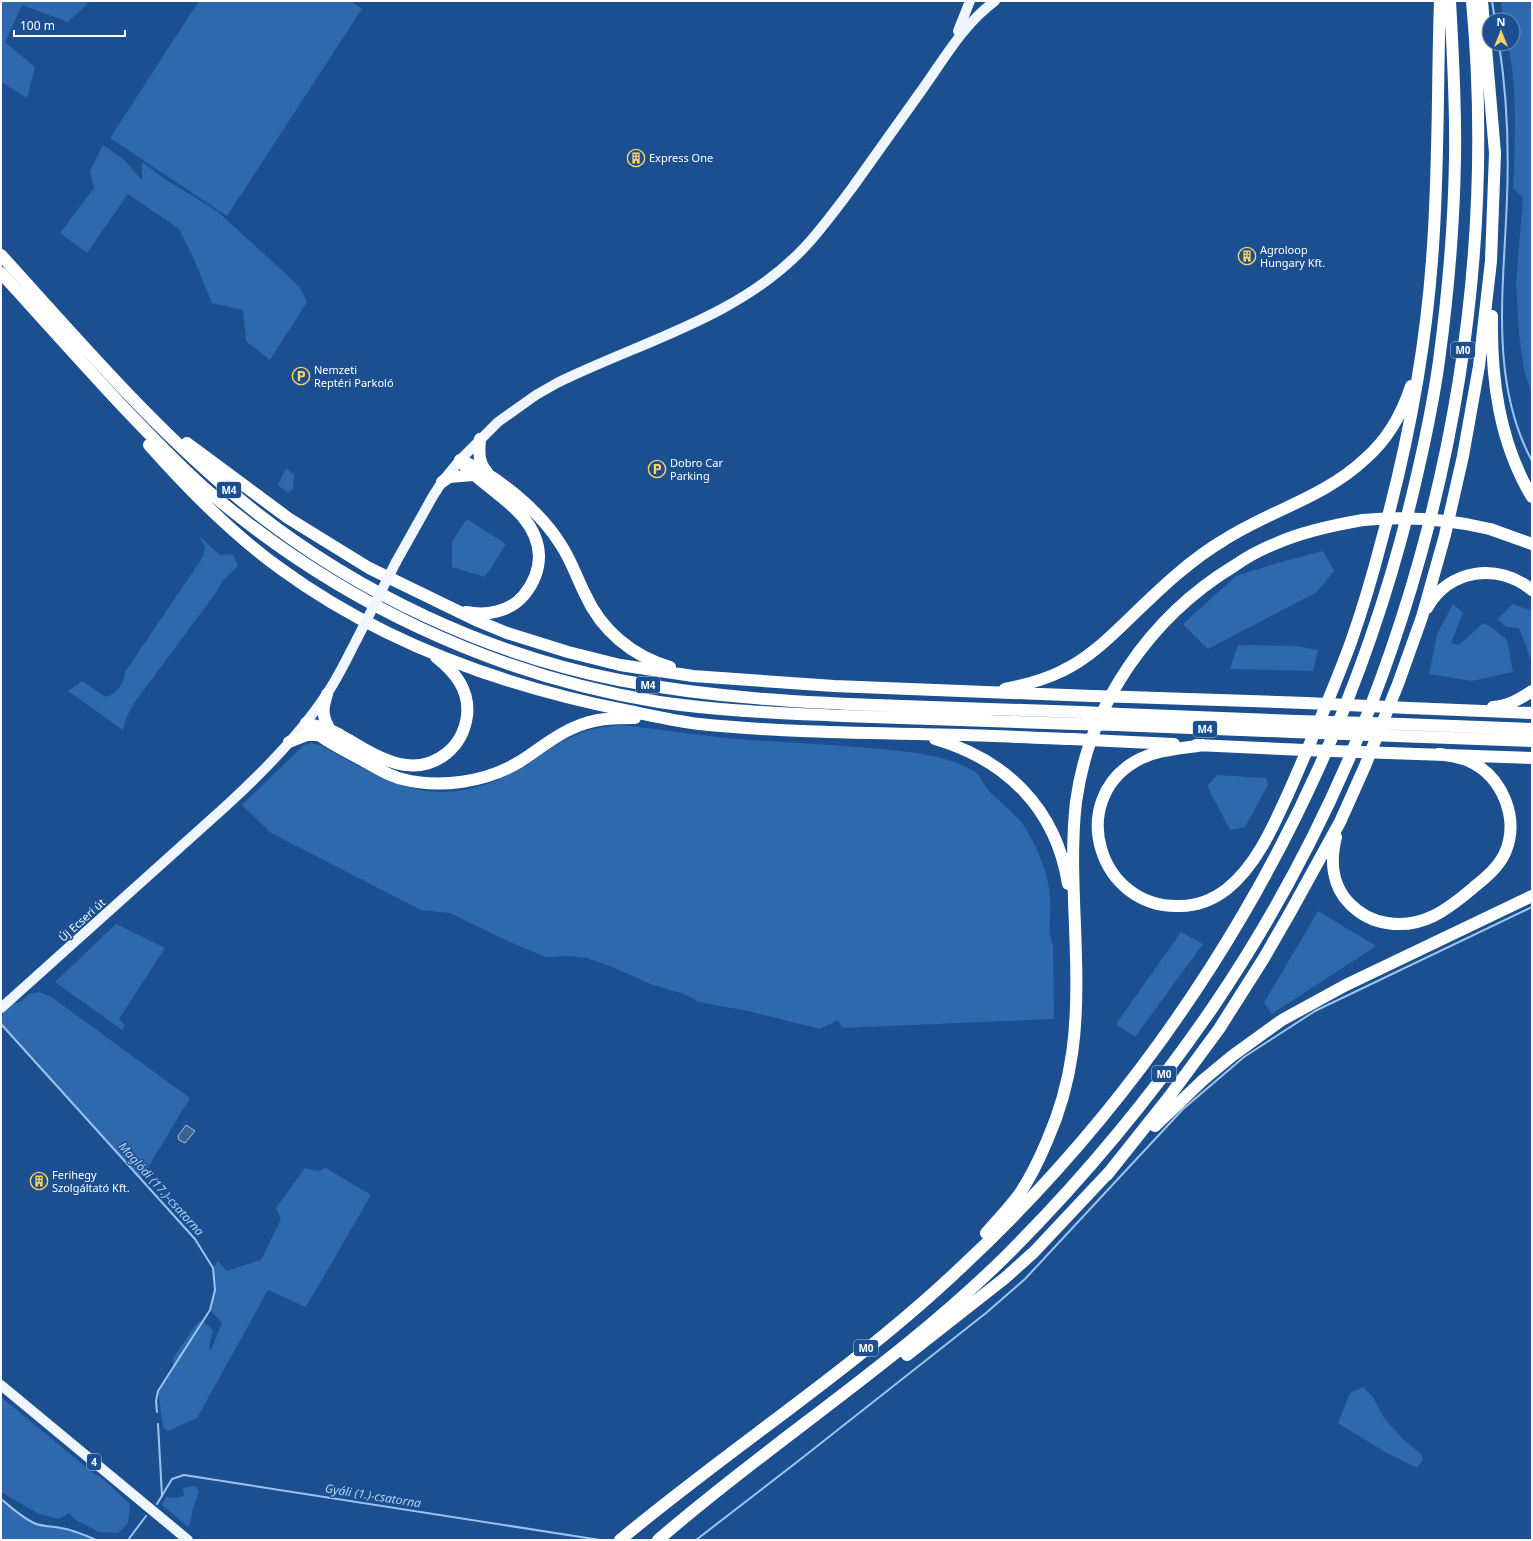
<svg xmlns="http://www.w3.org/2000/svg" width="1533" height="1541" viewBox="0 0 1533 1541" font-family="'Noto Sans',sans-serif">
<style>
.green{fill:#2e69ad}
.water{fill:#3c6290;stroke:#9cc4f0}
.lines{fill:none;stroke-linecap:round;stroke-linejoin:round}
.stream{stroke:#9cc4f0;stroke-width:2}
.major{stroke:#f0f6ff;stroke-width:10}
.highway{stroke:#fff;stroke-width:12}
.major-bridge{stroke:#f0f6ff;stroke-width:10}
.highway-bridge{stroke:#fff;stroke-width:12}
.labels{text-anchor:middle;stroke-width:3;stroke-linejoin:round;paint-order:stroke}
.shield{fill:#1b4f8f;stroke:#bbcadd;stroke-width:1}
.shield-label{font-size:10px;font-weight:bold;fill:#fff}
.poi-label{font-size:11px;fill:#fff;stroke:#1b4f8f;text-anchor:start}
.street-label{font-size:11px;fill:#fff;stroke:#1b4f8f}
.water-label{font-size:12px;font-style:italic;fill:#b5d3f5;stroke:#1b4f8f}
</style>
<rect width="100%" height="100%" fill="#1b4f8f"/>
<!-- green -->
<path class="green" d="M1 1H88L86 5 68 22 22 5 5 42 35 67 27 98 1 82Z
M199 1H351L362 9 227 216 110 138Z
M1501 1H1532V395L1524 370 1519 334 1516 284 1523 197 1513 189C1515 141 1518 92 1508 44H1513V20H1503Z
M103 145 122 158 142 180V162L163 178 217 211 300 287 307 302 270 360 246 341 243 310 212 303 193 257 179 229 128 194 87 253 60 233 94 188 90 171Z
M286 468 294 475 293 489 288 493 278 485Z
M467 519 506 544 485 577 452 567V541Z
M199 536 220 555 233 554 238 566 222 581 217 591 135 702 126 718 123 730 68 691 82 681 106 697C117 694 124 684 125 672L203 557 205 547Z
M1323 551 1334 571 1317 592 1208 649 1183 624 1236 576 1281 562Z
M1453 604 1463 613 1451 643 1459 645 1483 623 1490 626 1507 640 1513 672 1472 681 1429 674 1437 634Z
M1513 604 1532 611V656L1530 658 1519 628 1506 627 1498 619Z
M1238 645 1296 646 1318 650 1313 671 1230 669Z
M619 725C663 729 707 737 751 740 794 743 838 745 881 749 911 752 945 755 972 770 980 774 984 786 991 793 1004 806 1019 816 1028 832 1039 852 1049 875 1050 898 1052 914 1046 929 1053 945L1054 1019 842 1028 838 1020 820 1029 748 1011 699 1002 684 994 653 985 610 966 587 958 570 956 545 957 499 937 450 913 421 910 271 833 242 805 304 745 311 743 322 746C380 778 423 808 492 782 504 777 516 769 527 763 545 752 563 739 583 732 594 728 607 727 619 725Z
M1217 775 1266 778 1268 785 1245 827 1230 830 1207 786Z
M1318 911 1376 946 1272 1014 1264 1003Z
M116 924 165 948 119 1019 125 1025 122 1030 55 982Z
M1181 932 1203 944 1135 1037 1116 1024Z
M39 992 50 996 190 1098 141 1179 1 1024 3 1012 12 1004 21 1002 29 994Z
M305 1168 318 1171 326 1168 371 1195 306 1307 268 1290 197 1418 168 1431 163 1427 158 1391 174 1367 173 1358 198 1322 203 1321 213 1330 209 1347 211 1350 222 1323 210 1310 215 1290 213 1268 218 1261 227 1271 261 1260 281 1219 276 1208Z
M1363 1387 1373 1397 1384 1418 1404 1440 1421 1454 1423 1460 1417 1468 1385 1452 1338 1423 1350 1393Z
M1 1397 92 1472 102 1478 130 1504 128 1523 118 1533 99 1532 74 1519 69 1513 59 1519 39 1514 1 1492Z
M196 1486 199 1492 193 1508 191 1520 188 1527 162 1505 166 1497 176 1498 184 1496 183 1488Z
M1 1499C11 1507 21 1517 34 1523 42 1527 52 1526 61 1528 73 1530 85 1535 96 1540H1Z"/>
<!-- water -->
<path class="water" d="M186 1125 195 1131 185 1143 179 1140 178 1136Z"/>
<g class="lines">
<!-- stream -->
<path class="stream" d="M1492 1 1495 20
M1499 44C1507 95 1509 147 1507 198 1504 286 1489 381 1532 461
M1 1024 195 1239 213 1268 215 1290 210 1310 158 1391 156 1401 157 1412
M158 1424 162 1496
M1 1499C11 1507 21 1517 34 1523 42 1527 52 1526 61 1528 73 1530 85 1535 96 1540
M157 1504 172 1479 184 1475 600 1540
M128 1540 146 1516
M696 1540 797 1462 986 1313 1025 1279 1183 1109 1244 1057 1315 1011 1532 907"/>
<!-- major -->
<path class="major" d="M958 31 970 1
M396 562 433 496 442 482 460 460 498 422 536 395 557 383C640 342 737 318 803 249 821 230 836 209 852 188 876 154 900 121 924 87 946 56 964 24 995 1
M1 1008 226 806C262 773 299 736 326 695 338 678 347 658 357 639
M1 1385 188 1540"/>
<!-- highway -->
<path class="highway" d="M1 255C81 343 159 435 253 510 358 593 487 654 619 680 713 698 807 703 902 706 962 708 1022 710 1081 712
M1 273C42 318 83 364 125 409 152 437 179 466 208 491 337 601 492 675 659 702 720 711 782 713 843 716 921 719 999 721 1076 724
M1492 316C1491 379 1499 442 1532 497
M480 439C479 451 478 463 487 472
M187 443 288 518 369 568 478 621 507 633 568 652 620 665 693 676 834 686 1092 696
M149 445C189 490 232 534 281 569 381 642 504 686 624 710 649 715 674 721 699 724 787 733 877 733 966 735 1001 736 1036 738 1072 739
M460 460C496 474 541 512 561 545 571 560 577 578 585 594 601 630 632 656 670 667
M462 463C488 492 538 512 539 556 539 570 533 584 524 595 510 612 486 616 466 612
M442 482 449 477 473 475
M1490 529 1532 544
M1427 608C1449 569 1498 562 1532 590
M1005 689C1025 685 1044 680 1062 671 1090 658 1112 635 1133 615 1161 588 1190 560 1224 540 1269 511 1325 497 1365 459 1387 440 1402 414 1411 386
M327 694C322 710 322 716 330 730
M1128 697 1306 703
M1493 707C1508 706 1520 699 1532 691
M1409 708 1532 713
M1121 714 1297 721
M306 723C319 739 346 751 364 761 376 768 389 776 402 779 440 789 486 782 519 762 537 751 554 736 573 728 595 718 612 718 635 718
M309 724C316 726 323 727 330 730 336 732 343 737 349 740 379 758 414 780 447 753 458 744 465 730 467 716 470 690 455 672 436 657
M1401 724 1532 729
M1116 725 1293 732
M1396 736 1532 741
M935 739C1007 760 1056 809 1068 884
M1110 741 1174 744
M289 742 307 735H320
M1196 745 1305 750
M1203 745C1181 749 1157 749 1136 761 1066 801 1099 909 1180 906 1197 906 1214 899 1227 889 1256 866 1273 827 1288 794 1310 744 1332 694 1351 642 1363 608 1373 574 1382 539 1407 448 1425 355 1432 260 1439 174 1437 87 1440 1
M1388 753 1532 758
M1336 837C1330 861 1332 886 1350 904 1361 915 1372 921 1387 923 1422 929 1447 910 1473 888 1485 878 1498 868 1505 853 1520 818 1502 776 1469 761 1460 757 1449 756 1439 754
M1155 1126 1203 1080 1232 1056 1282 1020 1346 985 1532 896
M1107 1175 1169 1097 1219 1029 1264 958 1291 911 1340 822 1365 766 1398 684 1422 617 1445 535 1463 456 1479 366 1491 261 1495 153 1482 1
M986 1233C997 1221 1008 1209 1018 1196 1030 1179 1039 1160 1047 1141 1074 1080 1078 1024 1076 958 1075 907 1070 854 1076 802 1089 705 1150 617 1234 566 1247 557 1262 549 1277 543 1304 531 1334 525 1363 520
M907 1355 1005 1278 1034 1252 1112 1169
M620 1540C729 1449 849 1372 953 1275 1181 1065 1343 789 1414 488 1424 446 1433 404 1439 361 1448 294 1454 226 1455 158 1456 106 1453 53 1450 1
M658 1540C772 1441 900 1361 1007 1255 1083 1179 1152 1096 1213 1007 1410 716 1504 351 1472 1"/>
<!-- major-bridge -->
<path class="major-bridge" d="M357 639 396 562"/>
<!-- highway-bridge -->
<path class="highway-bridge" d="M1363 520C1406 516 1448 519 1490 529
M1092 696 1128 697
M1306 703 1409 708
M1081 712 1121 714
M1297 721 1401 724
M1076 724 1116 725
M1293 732 1396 736
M1072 739 1110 741
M1305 750 1388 753"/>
</g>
<!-- icons -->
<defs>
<symbol id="building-ring" viewBox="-11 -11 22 22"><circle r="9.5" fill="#1b4f8f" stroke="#ffd166" stroke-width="1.5"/><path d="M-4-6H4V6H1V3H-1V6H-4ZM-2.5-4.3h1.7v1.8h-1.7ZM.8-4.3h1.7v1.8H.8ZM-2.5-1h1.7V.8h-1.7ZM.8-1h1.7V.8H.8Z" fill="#ffd166"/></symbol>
<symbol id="parking-ring" viewBox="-11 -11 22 22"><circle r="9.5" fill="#1b4f8f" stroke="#ffd166" stroke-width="1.5"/><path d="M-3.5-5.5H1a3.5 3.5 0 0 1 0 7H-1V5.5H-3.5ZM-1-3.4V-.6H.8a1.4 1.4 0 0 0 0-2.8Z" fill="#ffd166"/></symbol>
</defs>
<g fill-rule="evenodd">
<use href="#building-ring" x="626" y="148" width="20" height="20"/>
<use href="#building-ring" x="1237" y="246" width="20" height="20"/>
<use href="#parking-ring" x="291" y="366" width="20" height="20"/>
<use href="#parking-ring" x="647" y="459" width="20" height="20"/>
<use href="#building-ring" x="29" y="1171" width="20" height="20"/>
</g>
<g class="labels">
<!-- shield labels -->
<g class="shield">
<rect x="1451" y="342" width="24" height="16" rx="3"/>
<rect x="217" y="482" width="24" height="16" rx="3"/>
<rect x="636" y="677" width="24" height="16" rx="3"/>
<rect x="1193" y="721" width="24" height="16" rx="3"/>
<rect x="1152" y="1066" width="24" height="16" rx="3"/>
<rect x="854" y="1340" width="24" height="16" rx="3"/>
<rect x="87" y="1454" width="14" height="16" rx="3"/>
</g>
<g class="shield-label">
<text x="1463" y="354">M0</text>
<text x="229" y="494">M4</text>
<text x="648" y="689">M4</text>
<text x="1205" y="733">M4</text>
<text x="1164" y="1078">M0</text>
<text x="866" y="1352">M0</text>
<text x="94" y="1466">4</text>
</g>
<!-- poi labels -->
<g class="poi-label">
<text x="649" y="162">Express One</text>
<text x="1260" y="254">Agroloop<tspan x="1260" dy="13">Hungary Kft.</tspan></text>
<text x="314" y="374">Nemzeti<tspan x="314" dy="13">Reptéri Parkoló</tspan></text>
<text x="670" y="467">Dobro Car<tspan x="670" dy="13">Parking</tspan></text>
<text x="52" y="1179">Ferihegy<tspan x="52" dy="13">Szolgáltató Kft.</tspan></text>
</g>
<!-- street labels -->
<g class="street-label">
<text transform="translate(82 920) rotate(-42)" y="4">Új Ecseri út</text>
</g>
<!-- water labels -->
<g class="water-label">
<text transform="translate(161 1189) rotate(48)" y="4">Maglódi (17.)-csatorna</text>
<text transform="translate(373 1496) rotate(9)" y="4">Gyáli (1.)-csatorna</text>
</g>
</g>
<!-- border -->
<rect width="1533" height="1541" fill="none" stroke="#ffffff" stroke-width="4"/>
<!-- north arrow -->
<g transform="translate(1501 32)"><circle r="19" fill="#1b4f8f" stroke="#7695bc"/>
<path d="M0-3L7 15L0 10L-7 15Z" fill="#ffd166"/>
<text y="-6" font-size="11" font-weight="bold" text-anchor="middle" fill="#ffffff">N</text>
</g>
<!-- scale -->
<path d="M14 30v6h111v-6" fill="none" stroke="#ffffff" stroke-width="2"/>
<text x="20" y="30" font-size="12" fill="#ffffff" stroke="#1b4f8f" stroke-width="3" paint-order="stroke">100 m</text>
</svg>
